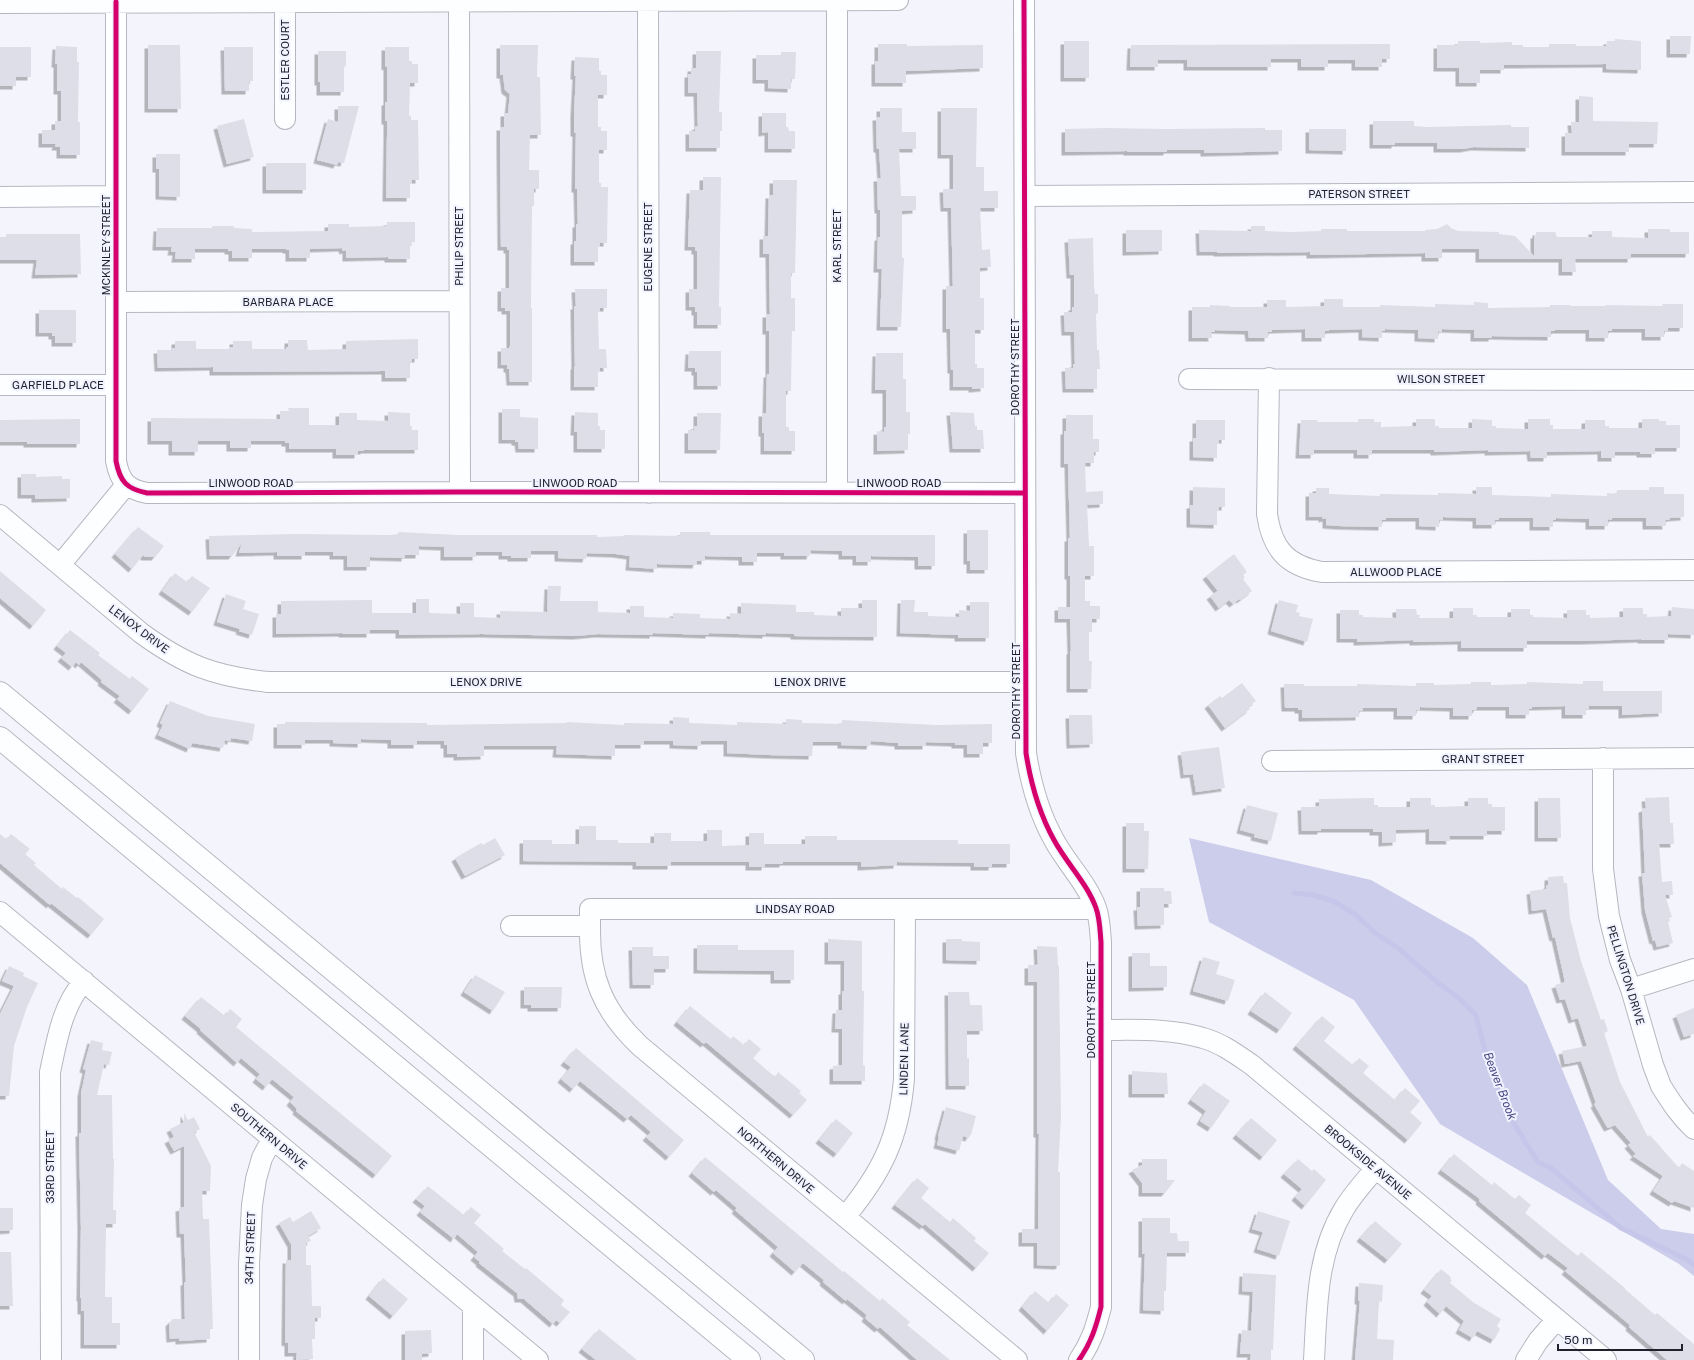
<svg xmlns="http://www.w3.org/2000/svg" width="1694" height="1360" viewBox="0 0 1694 1360" font-family="'Public Sans',sans-serif">
<style>
.forest{fill:#cccceb}
.lines{fill:none;stroke-linecap:round;stroke-linejoin:round}
.stream{stroke:#c6c6eb;stroke-width:5}
.building{fill:#dddee8;filter:url(#shadow)}
.minor-casing{stroke:#b6b7c0;stroke-width:22}
.highway-casing{stroke:#b6b7c0;stroke-width:24}
.minor{stroke:#fdfeff;stroke-width:20}
.highway{stroke:#fdfeff;stroke-width:22}
.cycleway-casing{stroke:#f1f2ff;stroke-width:8}
.cycleway{stroke:#d6006c;stroke-width:5}
.labels{text-anchor:middle;stroke-width:4;stroke-linejoin:round;paint-order:stroke}
.street-label{font-size:11px;fill:#21212d;stroke:#f1f2ff}
.water-label{font-size:12px;font-style:italic;fill:#494583;stroke:#f1f2ff}
</style>
<defs>
<filter id="shadow"><feDropShadow dx="-3.5" dy="3.5" stdDeviation="0" flood-color="#0004"/></filter>
</defs>
<rect width="100%" height="100%" fill="#f4f5fc"/>
<!-- forest -->
<path class="forest" d="M1189 838 1371 880 1473 938 1527 985 1608 1180 1661 1229 1694 1234V1276L1679 1264 1440 1124 1354 1000 1209 922Z"/>
<g class="lines">
<!-- stream -->
<path class="stream" d="M1294 893 1313 895 1333 901 1355 914 1375 933 1398 948 1438 983 1459 998 1476 1015 1489 1066 1513 1122 1538 1162 1551 1168 1621 1228 1686 1259 1694 1265"/>
</g>
<!-- building -->
<path class="building" d="M1670 36H1691L1690 54H1670Z
M1615 39 1641 41V70L1606 69V64L1504 65V70H1480V83H1459V68H1437V45H1458V41H1480V43L1512 42V45H1523V47H1549V44H1576V46H1606L1607 41H1615Z
M1064 41H1089V78H1064Z
M878 44H907V46L983 45V68L906 71V83H875V61H878Z
M1390 44V59H1382V67H1355V60H1328V67H1301V59H1271V67H1187V60H1158V67H1130L1131 45Z
M148 45H180L181 109H148Z
M500 45H538L537 77H540L541 135H530L529 170H539V189H534V206H532L531 308H532V382H510L509 369H507V365H501V348H509L510 346V311H505V308H501V288H509V250H507V247H501L500 143V127H504V113H508L510 94 505 90 503 75H500Z
M56 46 77 47V62H79L78 122H80V155H60V147H55L56 144H42V130H55V121H61V91H57V64H55Z
M0 47H31V77H16V86H0Z
M224 47H253V81H249V91H225Z
M385 47H409V61H412V64H418V83H410L409 116H411V120H418L419 180H412V184H410V198H386L387 137V121H385V102H387V66L385 67Z
M318 51H346V67L344 66V92H320V82H318Z
M696 51H721L719 112H722V131H720V148H689V131H695V127L698 126 697 93H688V74H691V68H696Z
M781 52H796L795 79H791V89L768 88V80H756V55H781Z
M575 57 599 58V71H601V75H607V95H598V127H601V131H607V150H599V183H601V187H608L607 243H600V247H598V262H574V241H576V224H578L577 189H575L576 133H574V113L576 76H574Z
M1579 96 1593 97V121L1658 122 1657 144H1629V152H1565V133H1572L1571 122H1579Z
M338 106H359L344 163 338 162 337 165 317 160 328 119 338 122Z
M880 108H902V132H916V149H899L901 196H916V210L902 211V258H904L901 327H880L882 269H877L878 237H880V210H878L877 178H881L879 149H877L876 117H880Z
M941 108H977L976 167H984V191H998V208H980L982 250 990 249 991 267 980 268V298H984V330H975V364H977V368H984V388L972 389V387H953V370H951L950 329H946V286H953L951 208H944L943 189H953V155H941Z
M762 113H786V127H788L789 131H795V149H768V132L762 133Z
M244 119 254 157 227 164 217 126Z
M1373 121H1414V126L1426 127 1511 125V127H1529V148L1474 147 1463 149H1437V143H1395V145H1373Z
M1105 128 1167 129 1265 128V130H1282V151L1204 153V150H1167V152H1127V151L1065 152V129Z
M1309 129H1346V151L1309 150Z
M156 154H180V197L159 196V169H156Z
M266 163H306V190H266Z
M703 177H721L719 307H721V325H697V312H695V307H689V289H697V251H695V247H688L690 190H703Z
M773 180H797L795 273H791V298H795V331H792L791 391H786V427H789V431H795V451H764V433H762V413H766L767 374H769V331H766V314H770L769 254H763V236H768L769 195H773Z
M387 222H415V242H412V246H410V259H388V257L346 258V250L343 251 342 248 310 249V258H289V250H286V249H252V258H232V251H228V249H195V259H175L176 252H171L172 247H156L157 228H212V226H234V228L252 229V232L328 231V224H349V227L387 226Z
M1447 224 1451 228 1458 231 1499 232V234L1515 236 1534 256V235H1536V232H1555L1557 237H1592V231H1612V237L1648 238V229H1670V232H1689V254H1631V259H1575L1576 272H1562V259H1479V249H1442V258H1425V253L1310 255V252L1217 253V252H1200L1199 230 1251 231V226H1265V231L1291 232 1321 231V229H1347V231H1425V230L1437 229Z
M1126 230H1162V251L1126 252Z
M6 234H80L81 274 35 275 37 260H0V237H6Z
M1093 238 1094 286 1095 294H1098V313L1096 314 1097 350H1099L1100 369H1097V389H1066L1065 368H1073V364H1075L1074 332H1065L1064 312H1072V307H1074V275H1070L1068 239Z
M575 289H607V308H600V312H598L599 349H606L607 368H600V372H598V387H574V366H575L574 306H576Z
M1324 299H1343V307H1380V305L1435 307V304L1474 305V302L1488 303V308L1550 307V305H1570V306H1606V305L1663 306 1662 304H1683V328H1668V331H1664V337H1645V329H1612V331H1608V338H1589V330H1555V331H1551V337L1492 336V338H1474V330L1442 329V332L1438 331V339L1418 338V330L1385 329V331H1382V338L1362 337V329L1329 330V331H1325V338H1305V329L1272 330V332H1268V338H1249L1248 331 1215 330V332H1211L1212 338H1192V307H1210V305L1230 306V307H1267V300H1286V307L1324 306Z
M39 310H76V343H55V336H52V333H39Z
M418 339V359H412V362H410V378H385V371L213 372V367L158 368 157 350H172V348H175V341H196V349H229V347H233V341H252V349H286V347H288V340H307L308 350 346 349V341Z
M689 351H721V386H697V372H695V368H688Z
M876 353H903V379H906V412H910V434H908V450L877 451V431L884 432V427H886V390H875Z
M288 408H309V425H339V413H357V420L388 421V412L410 413V426H412V430H418V450H364V451H358V455H336V449H289V443H285V441H251V448H230V441H198V452H172V441H151V418L280 419V411H289Z
M502 409H520V417L538 418V449H519L518 442H515V440H502Z
M575 412 598 413V426H600V430H605V449H577V432H574Z
M950 412 974 413 975 426H977V430H983L984 449H953Z
M697 413H721L720 450H688V430H694V426H697Z
M1066 415H1093V439H1099V452H1094V463H1085L1086 492 1103 491V504L1087 505 1089 546H1094V576H1085V601H1090V606H1100V619H1092V632H1089V661H1092L1091 689H1070V651H1071L1070 619H1058V607H1070V576H1068V538H1070L1068 464H1064V431H1066Z
M80 419V444H27V442H0V420Z
M1358 419H1374V422H1381V427L1416 426V419H1435V426H1439V428H1472V419L1492 420V426H1496V428L1528 429V419H1550V425H1553V429H1585V420H1605V426H1609V428H1642V419H1659V421H1666V425H1680V448H1655V454H1640V452H1615V458H1601V451L1547 452V458H1531L1530 451 1488 452V450L1434 452V450H1372V455H1357V450H1314V455H1299L1301 420H1318L1317 422H1358Z
M1196 420H1225V440H1219V444H1217V458L1193 457V438H1196Z
M21 474H36V477L62 476V479H70V498L35 499V495H21Z
M1193 487 1225 488V507H1219V511H1217V525L1190 524V505H1193Z
M1476 487H1492V495L1551 497V494L1607 496V493L1616 494 1617 490H1649V487H1664V494H1684V517L1670 518 1669 520H1665L1666 526H1646V518H1612V520L1608 519V526H1589V519L1556 518V520H1553V527H1533V518H1499V520H1495V525H1476V518L1443 517V520H1439V527L1419 526V518H1386V520H1382V527L1339 526 1326 525V518L1322 519V517H1309V493H1316V488H1329V494L1380 496V494L1438 495V493L1476 494Z
M138 527 164 546 155 557H145L143 555 132 569 115 554Z
M967 530H988V570H970V561H967Z
M398 532 459 535H597V537L624 536V535L680 536V532H710V535H935V566H918V557L871 556V562H856V556H842V551L811 550 810 556H784V553H757V562H742V557L705 556V561H697L696 565 657 564V569L629 567 630 556 616 554 587 553 586 559 558 558V551H531V558H511V556H502V552H476V557H444V547L419 546V555H405V558L370 557V567H347V556H333V552H305V556H277V552L239 553 242 543 232 556H210L209 536 294 534 389 535 398 534Z
M1234 554 1247 572 1243 575 1245 578 1243 579 1252 591 1240 600 1239 599 1233 604 1229 600 1219 608 1210 596 1218 591 1206 576Z
M0 571 46 610 33 626 0 598Z
M175 573 187 582 192 576 210 588 192 612 162 591Z
M548 586H561L560 601H598V612L630 613V606H644V617L673 618V613L700 614V618L730 619V613L741 614V603L796 605V612H814V615L841 616V608H862V600H877V637L794 636V634L766 633V635L709 633V635L653 633V635L598 634 576 636 482 634 399 635V630H370V634H342V633L276 634V614H281V601L372 600V613H416V599H429V613L460 614V603H474V617L500 618V611L547 612Z
M226 594 246 601 243 609 259 614 252 635 239 631 240 629 217 622Z
M901 600H915L914 612H928V616L959 617V610L970 611V602H989V638H958V635L900 633Z
M1279 600 1298 605 1296 612 1300 613 1299 616 1313 619 1307 642 1271 631Z
M1672 607 1694 609V635L1668 634V640H1641V639L1584 641H1527V648H1461V641L1413 642V640L1357 642V639H1340V610H1359V615H1363V617L1396 618V609H1416L1417 615H1420L1419 618H1453V608H1473V615H1477V617H1511V609H1530V615H1533V617L1567 618V610H1586V615H1590V618L1623 617V608H1643V614H1647V617L1671 616Z
M70 630 100 653 98 655 130 679 132 676 149 689 132 711 117 699 120 696 101 682 102 680 81 662 79 665 76 662 72 667 61 658 66 653 57 646Z
M1583 681H1603V691H1662V713L1622 715V706H1589V709H1586V715H1565V706L1532 707V709H1529V715H1509V707H1477L1476 710H1472V716H1453V708L1420 707V710H1416V716H1397V708H1363V710L1359 711V717L1302 718V710H1298V708H1285L1284 684H1304V686H1357V684L1416 686V683H1434V685L1471 684V682H1491V685L1527 684V682L1583 684Z
M1242 683 1256 701 1248 707 1250 709 1225 728 1208 705 1220 696 1222 698Z
M170 701 208 716 255 724 252 741 231 738V741L225 740 223 748 192 743 190 749 158 735 163 725 160 723Z
M1069 715H1092L1093 744 1070 745Z
M673 717 689 718V723L737 725V722L786 724V719L802 720V723L842 724V720L936 725 992 724V743H983V754H967V745H955V743L926 742V746H898V743L871 741 870 746 841 745V742H813L812 756 769 755 727 753V741H701V746L673 745V741H644V745H615V756L556 754 557 746H484V756L457 757V754H447V745H444V741H417V745H391V740L361 739V744L333 743V740H305V745H277V724H285V722L427 723V725L567 723V722L624 725V723L673 724Z
M1219 747 1225 788 1196 792 1193 774 1184 775 1181 752Z
M1669 797 1670 823H1673L1674 844H1659L1662 882 1672 881 1673 895H1665L1672 917 1669 918 1670 921 1668 922 1673 943 1657 947 1655 940 1653 941 1645 910 1642 873H1645L1642 809 1646 808 1645 798Z
M1374 798V805H1378V807H1410V798H1431V805H1435V807L1468 806V798H1488V804H1492V807H1505V831H1487V836H1449L1450 841H1429V829L1396 830V842L1382 843V832H1373V829H1321V831H1302L1301 807H1315V806H1319V799Z
M1538 798H1560L1561 838H1538Z
M1247 805 1278 813 1271 841 1254 837 1255 834 1240 830Z
M1126 823H1144V831H1149L1148 869H1126Z
M579 826H596V840H618V843H654V833H671V841H707V830H722V846L749 845V833H764V844H805V836H837V840H958V844H1010V864H992V867H974V863L897 862V865L861 867V862H783V864H765V867H749V862H671V866H636V862L523 861V840H552V844H579Z
M0 834 6 839 11 834 30 849 25 854 36 863 34 865 62 889 63 887 77 898 78 897 104 919 91 935 51 903 50 905 0 863Z
M495 838 505 855 465 876 455 858 481 843 483 845Z
M1563 876 1564 883H1567L1570 918 1581 961 1601 1020 1604 1019 1608 1031 1604 1033 1620 1082 1648 1137 1650 1135 1679 1168 1682 1163 1694 1171V1208L1674 1201 1672 1203 1653 1191 1663 1176 1633 1156 1636 1154 1628 1145 1631 1143 1615 1125 1608 1128 1607 1127 1594 1104 1596 1103 1581 1061 1565 1064 1562 1051 1587 1046 1578 1018 1572 1020 1565 999 1560 1000 1555 985 1565 982 1555 937 1553 938 1546 909 1532 911 1530 891 1546 889V886L1548 885V877Z
M1140 888H1164V891H1171L1172 904H1164V925L1138 926 1137 907H1140Z
M828 939 862 941V991H864L863 1065 865 1066V1081H833V1066L842 1065V1029H835L836 1010H842V991H844V961H828Z
M946 939H962V941L980 942V961L946 960Z
M697 945H738V950H794V980H774V971L697 970Z
M1037 946 1057 947 1058 966H1059L1061 1117 1058 1172H1060V1265L1058 1266 1037 1265V1243H1022V1229H1038L1039 1134H1037V982H1028V965H1036L1038 964Z
M632 947H653V956H669V969H654V985H633Z
M1132 953H1150V966H1167V987L1132 988Z
M1203 957 1220 962 1216 974 1235 980 1228 1001 1193 991Z
M9 966 24 973 23 976 38 983 27 1007 14 1046 9 1096H0V1014L14 986 2 981Z
M475 975 505 992 493 1011 464 992Z
M524 987H562L561 1008H531V1005H524Z
M948 992H969L970 1005H982L983 1031H967V1058H969V1086H949Z
M1265 992 1292 1013 1280 1030 1251 1011Z
M201 997 225 1016 230 1009 242 1019 236 1027 392 1156 376 1175 296 1111 297 1109 290 1102 294 1097 272 1079 266 1087 256 1079 260 1074 241 1058 237 1063 200 1030 201 1029 185 1016Z
M690 1006 731 1039 733 1036 744 1045 749 1039 761 1049 753 1058 775 1077 778 1072 801 1091 799 1093 807 1100 793 1115 706 1042 704 1044 677 1022Z
M1694 1008V1034L1684 1037 1676 1015Z
M1322 1016 1335 1027 1324 1041 1353 1065 1359 1058 1369 1066 1363 1073 1395 1100 1405 1088 1420 1101 1410 1112 1422 1123 1408 1140 1296 1046Z
M91 1040 103 1043 102 1050 112 1052 109 1065 104 1064 97 1095H112L113 1159H114L113 1210H116V1224H106L105 1297H112V1323H120V1345H84V1311H81V1298H80L81 1228 79 1133H81V1093L86 1070 83 1069Z
M576 1048 684 1140 669 1157 646 1137 651 1132 631 1115 627 1119 580 1081 573 1089 561 1079 571 1067 564 1062Z
M1132 1071 1167 1073 1168 1094H1132Z
M1204 1083 1230 1101 1211 1128 1200 1121 1206 1111 1191 1100Z
M946 1107 976 1116 971 1135H970L969 1138 963 1136 959 1151 937 1145 939 1137 938 1136Z
M184 1113 188 1120 194 1117 200 1129 194 1132 211 1166 210 1191H202L203 1219H209L213 1329H210V1339L179 1341V1338L170 1339 169 1323 173 1319H185L184 1282H186L184 1234H180L179 1208 184 1207V1146L174 1151 168 1140 174 1137 170 1129 184 1122Z
M1251 1118 1277 1140 1263 1157 1236 1135Z
M836 1119 853 1133 837 1154 819 1140Z
M1454 1154 1492 1185 1494 1182 1515 1199 1519 1195 1531 1205 1525 1213 1578 1256 1581 1252 1625 1288V1289L1655 1315 1657 1313 1694 1344V1360H1667L1629 1327 1630 1325 1565 1271 1568 1268 1548 1253 1545 1256 1479 1201 1480 1199 1441 1170Z
M705 1157 843 1272 844 1271 880 1301 882 1298 910 1322 907 1325 950 1360H917L880 1327 878 1329 865 1318 867 1315 847 1299 846 1301 823 1282 824 1280 803 1263 795 1272 773 1253 778 1247 735 1210 737 1208 716 1190 714 1192 692 1173Z
M1142 1159H1167V1180H1175L1165 1193H1142V1183L1132 1170 1142 1165Z
M1298 1159 1312 1171 1314 1169 1326 1180 1305 1206 1295 1197 1302 1189 1284 1174Z
M917 1178 929 1188 921 1198 950 1222 953 1218 976 1238 974 1241 989 1253 976 1268 925 1224 923 1226 895 1205Z
M428 1186 464 1215 471 1207 481 1215 474 1223 504 1249 502 1251 525 1269 526 1268 564 1300 561 1305 570 1312 560 1323 556 1320 553 1324 524 1299H518L517 1293 479 1263 480 1262 474 1257 478 1252 457 1234 454 1239 420 1212 425 1206 416 1199Z
M0 1208H13V1230L0 1231Z
M311 1211 321 1228 308 1236 311 1241 306 1243V1265H311L312 1306H321V1318H315V1339H312L313 1359 296 1360 297 1353H288V1343L285 1342 286 1260H291V1244L279 1223 290 1217 293 1222Z
M1258 1211 1290 1221 1279 1256 1257 1249 1263 1232 1252 1229Z
M1142 1218H1170V1233H1177L1178 1241H1189V1253H1167L1166 1291H1164V1311L1143 1310 1145 1254H1142Z
M1375 1221 1402 1244 1388 1260 1360 1238Z
M0 1252H11L13 1306H0Z
M1441 1269 1451 1277 1450 1279 1452 1280 1450 1283 1473 1302 1501 1319 1497 1326 1500 1329 1494 1340 1477 1331 1473 1338 1459 1330 1464 1321 1446 1306 1440 1314 1427 1302 1432 1296 1424 1290Z
M1243 1273 1276 1275 1273 1350H1271V1360H1250L1251 1354H1240L1242 1330 1251 1331 1253 1292 1242 1291Z
M383 1278 408 1299 393 1316 369 1296Z
M1359 1283 1383 1285 1382 1302 1379 1301 1377 1339 1394 1340 1393 1360H1355L1360 1301H1358Z
M1035 1291 1049 1303 1056 1294 1069 1305 1047 1331 1022 1307Z
M599 1329 637 1360H596L582 1349Z
M431 1330 432 1353 422 1354V1360H405V1331Z"/>
<g class="lines">
<defs>
<path id="minor" d="M459 0 460 492
M837 0V493
M1024 0 1026 753C1031 785 1039 813 1054 840 1067 864 1087 883 1096 908 1100 919 1100 931 1101 942V1307C1096 1327 1091 1343 1079 1360
M648 1 649 493
M116 2V461C120 482 127 489 147 493L460 492 1025 493
M285 2V119
M0 3 898 0
M1025 196 1694 192
M0 197 116 196
M116 302 459 301
M1269 378 1267 514C1272 549 1287 566 1322 572L1694 570
M1189 379 1694 380
M0 385H116
M0 515 141 633C185 665 213 676 268 682H1025
M60 565 126 485
M1603 758V869L1609 916 1620 960 1631 989 1653 1065 1661 1086C1671 1102 1680 1116 1694 1129
M1272 761 1694 758
M0 912 538 1360
M511 926H590V909H1096
M590 926C589 977 603 1011 640 1046L1017 1360
M1631 989 1694 969
M1101 1030C1135 1030 1171 1028 1203 1038 1221 1043 1236 1054 1252 1065L1606 1360
M845 1217C882 1172 899 1138 904 1079L905 909
M473 1306V1360
M51 1360 50 1072C57 1040 62 1006 84 981
M249 1360V1264L252 1205 256 1179 262 1158 272 1139
M1314 1360C1317 1308 1316 1255 1344 1209 1353 1194 1365 1181 1376 1168
M1526 1360 1538 1341 1557 1319"/>
<path id="highway" d="M0 693 803 1360
M0 738 749 1360"/>
</defs>
<!-- minor casing -->
<use href="#minor" class="minor-casing"/>
<!-- highway casing -->
<use href="#highway" class="highway-casing"/>
<!-- minor -->
<use href="#minor" class="minor"/>
<!-- highway -->
<use href="#highway" class="highway"/>
<defs>
<path id="cycleway" d="M1024 0 1026 753C1031 785 1039 813 1054 840 1067 864 1087 883 1096 908 1100 919 1100 931 1101 942V1307C1096 1327 1091 1343 1079 1360
M116 2V461C120 482 127 489 147 493L460 492 1025 493"/>
</defs>
<!-- cycleway casing -->
<use href="#cycleway" class="cycleway-casing"/>
<!-- cycleway -->
<use href="#cycleway" class="cycleway"/>
</g>
<g class="labels">
<!-- street labels -->
<g class="street-label">
<text transform="translate(285 60) rotate(-90)" y="4">ESTLER COURT</text>
<text x="1359" y="198">PATERSON STREET</text>
<text transform="translate(106 245) rotate(-90)" y="4">MCKINLEY STREET</text>
<text transform="translate(459 246) rotate(-90)" y="4">PHILIP STREET</text>
<text transform="translate(837 246) rotate(-90)" y="4">KARL STREET</text>
<text transform="translate(648 247) rotate(-90)" y="4">EUGENE STREET</text>
<text x="288" y="306">BARBARA PLACE</text>
<text transform="translate(1015 367) rotate(-90)" y="4">DOROTHY STREET</text>
<text x="1441" y="383">WILSON STREET</text>
<text x="58" y="389">GARFIELD PLACE</text>
<text x="251" y="487">LINWOOD ROAD</text>
<text x="575" y="487">LINWOOD ROAD</text>
<text x="899" y="487">LINWOOD ROAD</text>
<text x="1396" y="576">ALLWOOD PLACE</text>
<text transform="translate(139 629) rotate(37)" y="4">LENOX DRIVE</text>
<text x="486" y="686">LENOX DRIVE</text>
<text x="810" y="686">LENOX DRIVE</text>
<text transform="translate(1016 691) rotate(-90)" y="4">DOROTHY STREET</text>
<text x="1483" y="763">GRANT STREET</text>
<text x="795" y="913">LINDSAY ROAD</text>
<text transform="translate(1626 975) rotate(73)" y="4">PELLINGTON DRIVE</text>
<text transform="translate(1091 1010) rotate(-90)" y="4">DOROTHY STREET</text>
<text transform="translate(904 1059) rotate(-89)" y="4">LINDEN LANE</text>
<text transform="translate(269 1136) rotate(40)" y="4">SOUTHERN DRIVE</text>
<text transform="translate(776 1160) rotate(40)" y="4">NORTHERN DRIVE</text>
<text transform="translate(1368 1162) rotate(40)" y="4">BROOKSIDE AVENUE</text>
<text transform="translate(50 1167) rotate(-90)" y="4">33RD STREET</text>
<text transform="translate(250 1248) rotate(-88)" y="4">34TH STREET</text>
</g>
<!-- water labels -->
<g class="water-label">
<text transform="translate(1500 1086) rotate(69)" y="4">Beaver Brook</text>
</g>
</g>
<!-- scale -->
<path d="M1558 1344v6h124v-6" fill="none" stroke="#21212d" stroke-width="2"/>
<text x="1564" y="1344" font-size="12" fill="#21212d" stroke="#f1f2ff" stroke-width="3" paint-order="stroke">50 m</text>
</svg>
